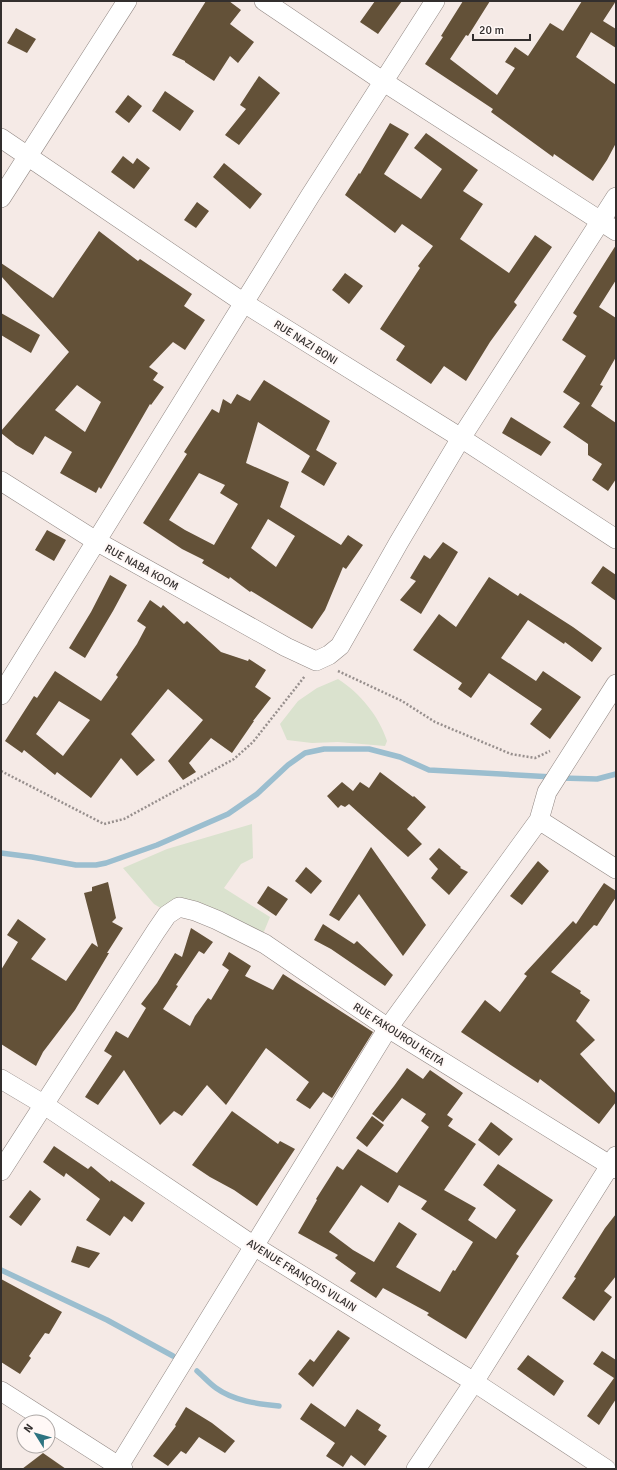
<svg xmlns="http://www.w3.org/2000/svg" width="617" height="1470" viewBox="0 0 617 1470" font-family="Signika,sans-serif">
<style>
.green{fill:#dae2ce}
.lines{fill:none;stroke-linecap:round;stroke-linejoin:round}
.stream{stroke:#9bbecf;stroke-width:5.5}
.building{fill:#635138;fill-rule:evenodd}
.minor-casing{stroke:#928884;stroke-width:20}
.path{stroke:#978f8d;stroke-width:2.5;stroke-dasharray:2 2;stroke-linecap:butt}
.minor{stroke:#fff;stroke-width:19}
.labels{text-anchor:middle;stroke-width:4;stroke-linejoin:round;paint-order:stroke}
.street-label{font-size:11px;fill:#332f2e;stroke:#fff8f6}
</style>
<rect width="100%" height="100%" fill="#f5eae6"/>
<!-- green -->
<path class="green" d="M338 679C360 693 379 716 387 741L385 746 338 742 312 743 287 740 280 724 298 701 317 688Z
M252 824 253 858 241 864 224 888 270 917 258 946 229 938 195 917 172 915 154 904 123 868 167 849Z"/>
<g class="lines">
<!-- stream -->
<path class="stream" d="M561 778 597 779 616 774
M1 853 32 857 76 865H96L106 863 157 845 228 814 257 794 288 765 305 753 324 749H369L400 757 429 770 553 777
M1 1270 107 1320 173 1356
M197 1371C203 1376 209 1383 216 1388 234 1401 258 1404 279 1406"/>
</g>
<!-- building -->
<path class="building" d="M206 1H229L241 10 230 24 254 42 238 63 230 56 214 81 185 62V61L172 55Z
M375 1H402L378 34 360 22Z
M463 1H490L468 36 466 35 450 59 497 95 515 68 505 62 515 47 528 56 550 23 563 31 582 1H616L603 21 616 29V48L591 32 576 57 616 85V143L607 160 593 181 554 154 553 157 491 112 493 109 425 64 443 37 441 36Z
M16 28 36 39 27 53 7 43Z
M259 76 280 93 239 145 225 135 246 109 240 105Z
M165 91 194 111 180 131 152 111Z
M128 95 142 106 129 123 115 112Z
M390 123 409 134 384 174 421 199 442 169 414 148 426 133 478 170 463 191 483 204 460 239 509 273 535 235 552 247 514 302 517 305 490 342 466 381 444 366 431 384 396 360 405 346 380 329 420 268 418 266 433 246 402 224 395 233 345 195 359 173 360 174Z
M123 156 133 164 137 158 150 168 134 189 111 172Z
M224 163 262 194 250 209 213 177Z
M197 202 209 211 196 228 184 220Z
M99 231 138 261 140 259 192 294 184 306 205 320 185 350 173 342 149 367 158 373 153 380 164 387 151 405 150 404 101 489 99 487 96 493 60 473 72 452 45 436 33 455 16 445 1 433V431L69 352 1 276V263L53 298ZM77 385 101 402 85 432 55 410Z
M616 245V280L599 307 616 318V357L600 385 603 386 591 406 616 423V479L608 491 592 480 602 464 588 455V444L563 427 580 403 563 392 586 356 562 340 577 316 573 313Z
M345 273 363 286 349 304 332 290Z
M1 313 40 335 31 353 1 335Z
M264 380 330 421 316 450 337 463 324 486 301 472 310 456 258 422 246 463 289 482 280 507 341 545 348 535 363 545 346 569 343 567 325 610 312 629 251 591 250 592 230 577 229 579 202 563 204 560 182 549 143 523 187 454 184 452 212 409 219 413 223 399 231 404 237 394 250 401ZM199 473 225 485 220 493 238 504 214 545 185 530 169 520ZM268 519 295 536 276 567 251 548Z
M511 417 551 442 541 456 502 433Z
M47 530 66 540 54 561 35 550Z
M443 542 458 552 421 614 400 600 416 581 410 578 424 555 430 559Z
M603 566 616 575V601L591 583Z
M110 575 127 585 113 611 85 658 69 648 91 612Z
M489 577 518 596 520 593 573 627 602 648 592 662 565 642 564 644 528 620 501 658 536 681 543 671 581 697 550 739 530 724 542 709 489 673 471 698 458 689 462 683 413 650 439 614 456 627Z
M150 600 161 608 163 605 184 624 187 621 221 652 248 661 249 659 266 670 255 687 271 698 253 721H254L232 753 211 738 189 763 196 772 183 780 168 761 203 720 168 689 131 734 155 760 137 776 121 758 91 798 57 772 55 775 24 750 22 753 5 741 34 696 37 698 55 671 101 701 118 677 116 675 137 644 146 627 137 621ZM59 701 90 720 63 756 36 734Z
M380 772 413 797 414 796 426 807 407 829 422 844 408 857 349 804 345 807 341 805 338 808 327 796 342 782 353 791 360 782 369 788Z
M371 847 426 925 403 956 359 894 339 921 329 915Z
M439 848 461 867 460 868 468 872 449 895 431 878 438 869 429 859Z
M538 861 549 871 522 905 510 896Z
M306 867 322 881 311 894 295 881Z
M108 882 116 918 112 922 123 928 107 953H109L75 1010 43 1052 36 1066 1 1044V970L18 942 7 935 18 919 46 939 31 959 66 981 92 943 98 947 84 893 92 891V887Z
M604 883 616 891V897L597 926 594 925 551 972 581 991 580 993 590 1000 576 1021 595 1040 580 1054 616 1094V1102L599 1124 540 1079 538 1083 461 1032 485 1000 500 1012 527 976 524 974 573 921 576 924Z
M268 886 288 899 276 916 257 903Z
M323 924 354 944 357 941 393 975 385 986 331 949 314 940Z
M191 928 213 942 204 954 199 951 176 985 178 986 163 1009 190 1026 195 1016 208 998 211 1000 229 970 222 965 229 952 251 966 245 976 273 990 283 974 373 1032 332 1098 323 1092 310 1109 296 1100 309 1082 266 1048 226 1105 207 1085 182 1116 174 1111 160 1125 124 1070 98 1105 85 1097 112 1056 104 1051 116 1031 128 1038 146 1008 141 1004 157 983 175 953 182 957Z
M407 1068 423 1079 430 1070 463 1093 447 1115 453 1119 448 1126 476 1144 444 1190 476 1208 468 1220 496 1239 516 1210 483 1185 498 1164 553 1200 516 1254 519 1256 466 1339 427 1315 429 1313 383 1288 376 1298 350 1281 356 1273 335 1258 338 1255 298 1233 317 1200 316 1199 337 1166 343 1170 358 1149 397 1173 429 1127 421 1121 426 1114 402 1098 383 1122 372 1114 394 1086ZM361 1185 388 1203 399 1185 427 1201 421 1209 473 1242 455 1271 453 1270 440 1292 396 1267 417 1234 399 1222 374 1262 353 1250 329 1232Z
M232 1111 278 1144 280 1141 295 1149 257 1206 234 1190 210 1177 192 1165Z
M372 1116 384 1125 367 1147 356 1138Z
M491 1122 513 1139 499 1156 478 1140Z
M54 1146 88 1169 91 1166 110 1182 111 1180 145 1203 132 1222 124 1216 110 1236 86 1220 100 1199 66 1173 64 1177 43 1162Z
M30 1190 41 1199 21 1226 9 1217Z
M616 1214V1276L604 1291 612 1297 594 1321 562 1298 576 1278 574 1277 605 1228Z
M77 1246 100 1253 89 1268 71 1262Z
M1 1279 62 1312 49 1334 45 1333 29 1356 31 1358 20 1374 1 1362Z
M338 1330 350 1338 313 1387 298 1374 310 1359 314 1362Z
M602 1351 616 1360V1399L599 1425 587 1416 614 1378 593 1364Z
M528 1355 564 1381 554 1396 517 1369Z
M311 1403 345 1427 357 1409 381 1425 378 1430 387 1436 365 1466 351 1455 343 1467 326 1456 335 1443 300 1419Z
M186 1407 212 1423 235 1441 225 1453 199 1437 186 1454 181 1451 168 1466 153 1456 176 1426 175 1425Z
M43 1453 66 1469H22Z"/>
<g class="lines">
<defs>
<path id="minor" d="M264 1 384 82 616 231
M1 138 244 303 461 438 616 539
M1 198 127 1
M1 481 96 541 286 647 316 661 329 655 340 646 399 542 461 438 616 197
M1 695 310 196 435 1
M539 820 616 869
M1 1079 43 1104 254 1246 474 1382 606 1469
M1 1171 156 931 167 915 179 907 195 911 217 920 265 944 388 1028 616 1169
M1 1391 123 1469
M117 1469 388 1028 539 820 547 792 616 684
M416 1469 474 1382 616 1156"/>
</defs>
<!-- minor casing -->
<use href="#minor" class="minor-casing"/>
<!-- path -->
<path class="path" d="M338 671 402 701 435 722 511 754 535 758 550 751
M1 771 104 824 124 819 234 759 253 742 305 676"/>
<!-- minor -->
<use href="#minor" class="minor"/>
</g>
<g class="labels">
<!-- street labels -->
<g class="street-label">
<text transform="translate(306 342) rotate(32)" y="4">RUE NAZI BONI</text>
<text transform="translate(142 567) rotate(29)" y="4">RUE NABA KOOM</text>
<text transform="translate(399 1034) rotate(33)" y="4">RUE FAKOUROU KEITA</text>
<text transform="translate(302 1275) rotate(32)" y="4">AVENUE FRANÇOIS VILAIN</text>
</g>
</g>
<!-- border -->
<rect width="617" height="1470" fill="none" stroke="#332f2e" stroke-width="4"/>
<!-- north arrow -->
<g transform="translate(36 1434) rotate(307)"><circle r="19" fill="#fff8f6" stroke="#ada8a6"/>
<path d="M0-3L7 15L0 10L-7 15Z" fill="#2d7380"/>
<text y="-6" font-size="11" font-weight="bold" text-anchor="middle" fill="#332f2e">N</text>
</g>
<!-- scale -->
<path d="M473 34v6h57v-6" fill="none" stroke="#332f2e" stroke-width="2"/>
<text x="479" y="34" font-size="12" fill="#332f2e" stroke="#fff8f6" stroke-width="3" paint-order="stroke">20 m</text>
</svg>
